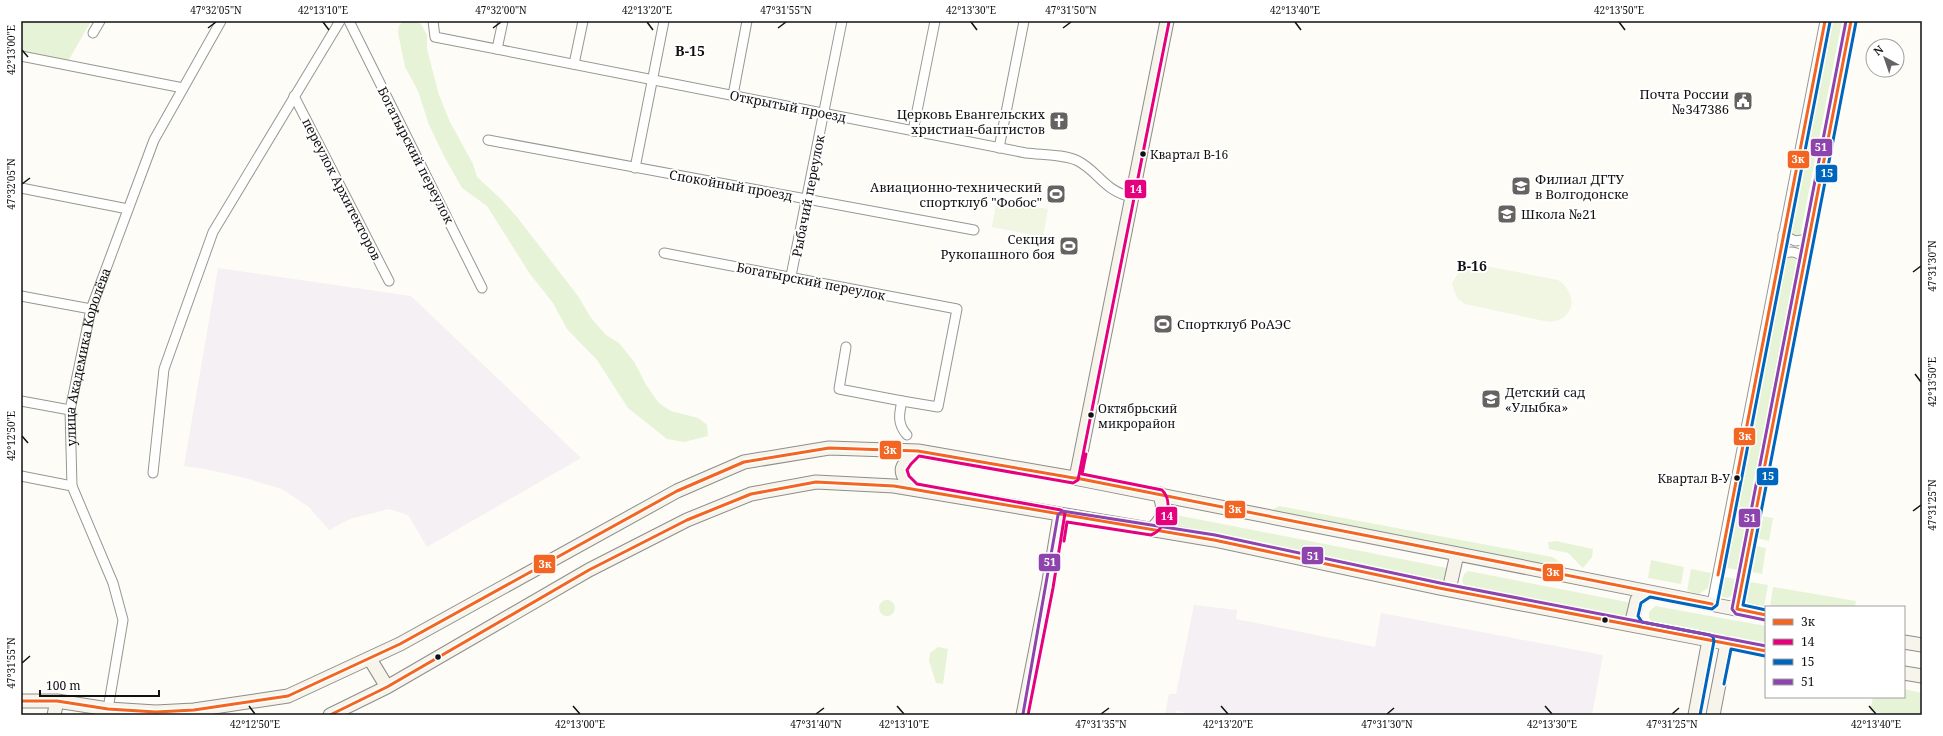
<svg xmlns="http://www.w3.org/2000/svg" width="1943" height="736" viewBox="0 0 1943 736" font-family="'Noto Serif',serif">
<style>
.industrial{fill:#f5f0f3}
.green{fill:#e7f3d7}
.pitch{fill:#f0f6e1}
.lines{fill:none;stroke-linecap:round;stroke-linejoin:round}
.street-casing{stroke:#979795;stroke-width:11}
.secondary-casing{stroke:#8e8d8b;stroke-width:15}
.street{stroke:#fffffe;stroke-width:9}
.secondary{stroke:#f6f4eb;stroke-width:13}
.bus-1-casing{stroke:#fff;stroke-width:6}
.bus-2-casing{stroke:#fff;stroke-width:6}
.bus-3-casing{stroke:#fff;stroke-width:6}
.bus-4-casing{stroke:#fff;stroke-width:6}
.bus-1{stroke:#f26522;stroke-width:3}
.bus-2{stroke:#e5007d;stroke-width:3}
.bus-3{stroke:#0065bd;stroke-width:3}
.bus-4{stroke:#8e44ad;stroke-width:3}
.ticks{fill:none;stroke:#111;stroke-width:1.5}
.bus-dot{fill:#111;stroke:#fff;stroke-width:1.5}
.labels{text-anchor:middle;stroke-width:4;stroke-linejoin:round;paint-order:stroke}
.bus-label{font-size:12px;fill:#111;stroke:#fff;text-anchor:start}
.poi-label{font-size:13px;fill:#111;stroke:#fff;text-anchor:end}
.street-label{font-size:13px;fill:#111;stroke:#fff}
.neighbourhood-label{font-size:14px;font-weight:bold;fill:#111;stroke:#fff}
.line-badge{stroke:#fff;stroke-width:1.5}
.badge-label{font-size:11px;text-anchor:middle;font-weight:bold;fill:#fff}
.neatline{fill:none;stroke:#111;stroke-width:1.5}
.ticks-label{font-size:10px;text-anchor:middle;fill:#111}
</style>
<rect width="100%" height="100%" fill="#fdfcf7"/>
<!-- industrial -->
<path class="industrial" d="M218 268 411 296 581 458 427 547 408 515 389 509 350 519 329 530 309 507 282 489 245 478 205 469 184 466Z
M1194 605 1237 610 1236 619 1375 647 1381 613 1603 655 1592 715H1196L1176 711 1175 715H1165L1169 694H1176Z"/>
<!-- green -->
<path class="green" d="M21 21H91L67 63 21 54Z
M403 21H415L421 24 427 35V49L439 95 450 122 473 164 477 177 501 199 517 217 578 296 591 318 606 335 619 343 635 363 646 385 659 403 671 411 698 418 707 425 708 436 684 442 667 439 628 408 597 360 567 329 553 303 530 274 487 206 462 188 444 156 429 125 418 91 405 67 398 33 399 26Z
M1827 21H1842L1800 237 1796 238 1787 232Z
M1785 256 1794 257 1797 259 1737 570 1723 567 1782 258Z
M1279 506 1552 557 1562 563 1568 571 1264 514Z
M1166 513 1447 568 1448 572 1444 582 1162 528 1168 520Z
M1761 516 1773 518 1769 541 1757 538Z
M1556 541 1593 549 1592 557 1583 568 1568 553 1549 549 1548 542Z
M1752 545 1766 548 1762 574 1747 571Z
M1651 560 1684 567 1681 584 1648 578Z
M1691 569 1711 573 1708 588 1699 594 1687 591Z
M1468 571 1632 603 1630 617 1464 585 1462 581 1464 574Z
M1721 576 1735 579 1732 595 1728 598 1719 596 1717 593Z
M1745 581 1768 585 1763 611 1744 607 1741 600Z
M1773 587 1856 601 1855 607H1770Z
M879 608a8 8 0 1 1 16 0a8 8 0 1 1-16 0Z
M1655 606 1766 626V643L1652 621 1649 618V612Z
M938 647 948 649 943 684 936 683 929 661 930 653Z
M1904 689 1922 693V715H1891L1870 711 1873 697H1904Z"/>
<!-- pitch -->
<path class="pitch" d="M997 200 1048 209 1043 237 992 227Z
M1470 263 1558 280C1579 294 1575 320 1549 322L1465 304 1457 298 1452 284 1459 271Z"/>
<g class="lines">
<defs>
<g id="street">
<path d="M349 21 482 288"/>
<path d="M433 21 435 37 1026 153C1042 155 1064 154 1078 161 1099 172 1104 191 1132 197"/>
<path d="M93 33 100 21"/>
<path d="M497 49 503 21"/>
<path d="M21 56 183 88"/>
<path d="M574 64 583 21"/>
<path d="M733 95 747 21"/>
<path d="M294 96 389 281"/>
<path d="M913 131 935 21"/>
<path d="M488 140 974 230"/>
<path d="M999 148 1024 21"/>
<path d="M635 168 664 21"/>
<path d="M21 188 128 209"/>
<path d="M1783 235 1795 241 1809 239"/>
<path d="M664 253 957 309 938 407 902 401"/>
<path d="M1780 255C1789 250 1798 251 1805 259"/>
<path d="M791 276 842 21"/>
<path d="M21 296 91 309"/>
<path d="M846 347 839 389 902 401C899 414 897 424 907 435"/>
<path d="M21 401 70 410"/>
<path d="M153 473 164 369 213 232 340 21"/>
<path d="M21 476 72 486"/>
<path d="M1712 604 1825 21"/>
<path d="M1737 609 1851 21"/>
<path id="s1" d="M108 709 123 620 113 583 72 486 70 410 91 309 154 140 221 21"/>
</g>
<path id="secondary" d="M1076 478 1167 21
M915 489C896 473 899 465 918 451
M1151 530C1166 517 1164 511 1160 494
M1449 590 1457 554
M1639 626 1633 617 1637 600 1649 592
M1904 642 1922 645
M370 659 387 687
M1904 673 1922 676
M21 701H57L108 709 156 712 194 710 288 696 400 644 677 491 744 462 829 448 918 451 1074 478 1766 615
M54 715 57 701
M330 715 387 687 589 570 687 520 751 494 816 482 894 486 1214 540 1439 588 1766 651
M1023 715 1048 587 1060 515
M1695 715 1709 640
M1713 715 1727 643"/>
</defs>
<!-- street casing -->
<use href="#street" class="street-casing"/>
<!-- secondary casing -->
<use href="#secondary" class="secondary-casing"/>
<!-- street -->
<use href="#street" class="street"/>
<!-- secondary -->
<use href="#secondary" class="secondary"/>
<defs>
<path id="bus-1" d="M1076 478 1712 604
M1718 575 1825 21
M1766 615 1737 609 1851 21
M21 701H57L108 709 156 712 194 710 288 696 400 644 677 491 744 462 829 448 918 451 1074 478
M330 715 387 687 589 570 687 520 751 494 816 482 894 486 1214 540 1439 588 1766 651"/>
<path id="bus-2" d="M1064 541 1067 522 1151 535C1167 529 1174 502 1162 490L1082 474 1086 454
M1028 715 1053 588 1065 513 1061 510 917 484 909 476 907 470 911 464 919 456 1073 483 1078 480 1169 22"/>
<path id="bus-3" d="M1766 610 1743 605 1856 22
M1724 684 1731 649 1765 656
M1700 715 1714 641 1713 637 1710 635 1642 622 1638 616 1641 603 1650 597 1712 609 1717 605 1830 22"/>
<path id="bus-4" d="M1765 620 1736 614 1732 609 1846 21
M1023 714 1058 515 1062 511 1215 535 1440 583 1766 646"/>
</defs>
<!-- bus-1 casing -->
<use href="#bus-1" class="bus-1-casing"/>
<!-- bus-2 casing -->
<use href="#bus-2" class="bus-2-casing"/>
<!-- bus-3 casing -->
<use href="#bus-3" class="bus-3-casing"/>
<!-- bus-4 casing -->
<use href="#bus-4" class="bus-4-casing"/>
<!-- bus-1 -->
<use href="#bus-1" class="bus-1"/>
<!-- bus-2 -->
<use href="#bus-2" class="bus-2"/>
<!-- bus-3 -->
<use href="#bus-3" class="bus-3"/>
<!-- bus-4 -->
<use href="#bus-4" class="bus-4"/>
</g>
<!-- ticks -->
<path class="ticks" d="M323 22 329 30M647 22 653 30M971 22 977 30M1295 22 1301 30M1619 22 1625 30M208 28 216 22M493 28 501 22M778 28 786 22M1063 28 1071 22M22 50 28 57M22 184 30 178M1913 272 1921 266M1915 374 1921 382M22 436 28 443M1913 511 1921 505M22 663 30 656M249 706 255 714M573 706 580 714M897 706 904 714M1221 706 1228 714M1545 706 1552 714M1869 706 1876 714M816 714 824 708M1101 714 1109 708M1387 714 1394 708M1672 714 1679 708"/>
<!-- icons -->
<defs>
<symbol id="civic-square" viewBox="-11 -11 22 22"><rect x="-9" y="-9" width="18" height="18" rx="4" fill="#646362" stroke="#fff"/><path d="M-.6-6.5H3V-4.5H.6V-3L4-1V1h2V6H-6V1h2V-1L-.6-3ZM-1.2 2.5V6h2.4V2.5Z" fill="#fff"/></symbol>
<symbol id="church-square" viewBox="-11 -11 22 22"><rect x="-9" y="-9" width="18" height="18" rx="4" fill="#646362" stroke="#fff"/><path d="M-1.2-6h2.4v3.5h3.3v2.4h-3.3V6h-2.4V-.1h-3.3v-2.4h3.3Z" fill="#fff"/></symbol>
<symbol id="school-square" viewBox="-11 -11 22 22"><rect x="-9" y="-9" width="18" height="18" rx="4" fill="#646362" stroke="#fff"/><path d="M0-5L7-2L0 1L-7-2ZM-4 1L0 2.5L4 1V4Q0 6-4 4Z" fill="#fff"/></symbol>
<symbol id="stadium-square" viewBox="-11 -11 22 22"><rect x="-9" y="-9" width="18" height="18" rx="4" fill="#646362" stroke="#fff"/><path d="M0-5a6.5 5 0 1 0 0 10a6.5 5 0 1 0 0-10ZM-3.5-1.8h7v3.6h-7Z" fill="#fff"/></symbol>
</defs>
<g fill-rule="evenodd">
<use href="#civic-square" x="1732" y="90" width="22" height="22"/>
<use href="#church-square" x="1048" y="110" width="22" height="22"/>
<use href="#school-square" x="1510" y="175" width="22" height="22"/>
<use href="#stadium-square" x="1045" y="183" width="22" height="22"/>
<use href="#school-square" x="1496" y="203" width="22" height="22"/>
<use href="#stadium-square" x="1058" y="235" width="22" height="22"/>
<use href="#stadium-square" x="1152" y="313" width="22" height="22"/>
<use href="#school-square" x="1480" y="388" width="22" height="22"/>
</g>
<!-- markers -->
<g class="bus-dot">
<circle cx="1143" cy="154" r="3.5"/>
<circle cx="1091" cy="415" r="3.5"/>
<circle cx="1737" cy="478" r="3.5"/>
<circle cx="1605" cy="620" r="3.5"/>
<circle cx="438" cy="657" r="3.5"/>
</g>
<g class="labels">
<!-- bus labels -->
<g class="bus-label">
<text x="1150" y="159">Квартал В-16</text>
<text x="1098" y="413">Октябрьский<tspan x="1098" dy="15">микрорайон</tspan></text>
<text x="1730" y="483" text-anchor="end">Квартал В-У</text>
</g>
<!-- poi labels -->
<g class="poi-label">
<text x="1729" y="99">Почта России<tspan x="1729" dy="15">№347386</tspan></text>
<text x="1045" y="119">Церковь Евангельских<tspan x="1045" dy="15">христиан-баптистов</tspan></text>
<text x="1535" y="184" text-anchor="start">Филиал ДГТУ<tspan x="1535" dy="15">в Волгодонске</tspan></text>
<text x="1042" y="192">Авиационно-технический<tspan x="1042" dy="15">спортклуб "Фобос"</tspan></text>
<text x="1521" y="219" text-anchor="start">Школа №21</text>
<text x="1055" y="244">Секция<tspan x="1055" dy="15">Рукопашного боя</tspan></text>
<text x="1177" y="329" text-anchor="start">Спортклуб РоАЭС</text>
<text x="1505" y="397" text-anchor="start">Детский сад<tspan x="1505" dy="15">«Улыбка»</tspan></text>
</g>
<!-- street labels -->
<g class="street-label">
<text transform="translate(788 106) rotate(11)" y="5">Открытый проезд</text>
<text transform="translate(416 155) rotate(63)" y="5">Богатырский переулок</text>
<text transform="translate(731 185) rotate(10)" y="5">Спокойный проезд</text>
<text transform="translate(342 189) rotate(63)" y="5">переулок Архитекторов</text>
<text transform="translate(808 196) rotate(-79)" y="5">Рыбачий переулок</text>
<text transform="translate(811 281) rotate(11)" y="5">Богатырский переулок</text>
<text dy="5" stroke="none"><textPath href="#s1" startOffset="365">улица Академика Королёва</textPath></text>
</g>
<!-- neighbourhood labels -->
<g class="neighbourhood-label">
<text x="690" y="56">В-15</text>
<text x="1472" y="271">В-16</text>
</g>
</g>
<g class="line-badge">
<rect x="1810" y="138" width="23" height="19" rx="4" fill="#8e44ad"/>
<rect x="1787" y="150" width="23" height="19" rx="4" fill="#f26522"/>
<rect x="1815" y="164" width="23" height="19" rx="4" fill="#0065bd"/>
<rect x="1124" y="179" width="23" height="20" rx="4" fill="#e5007d"/>
<rect x="1733" y="427" width="23" height="19" rx="4" fill="#f26522"/>
<rect x="879" y="440" width="23" height="20" rx="4" fill="#f26522"/>
<rect x="1756" y="467" width="23" height="19" rx="4" fill="#0065bd"/>
<rect x="1224" y="500" width="22" height="19" rx="4" fill="#f26522"/>
<rect x="1155" y="506" width="23" height="20" rx="4" fill="#e5007d"/>
<rect x="1738" y="508" width="23" height="20" rx="4" fill="#8e44ad"/>
<rect x="1301" y="546" width="23" height="19" rx="4" fill="#8e44ad"/>
<rect x="1038" y="553" width="23" height="19" rx="4" fill="#8e44ad"/>
<rect x="533" y="554" width="23" height="20" rx="4" fill="#f26522"/>
<rect x="1542" y="563" width="22" height="19" rx="4" fill="#f26522"/>
</g>
<g class="badge-label">
<text x="1821" y="151">51</text>
<text x="1798" y="163">3к</text>
<text x="1827" y="177">15</text>
<text x="1136" y="193">14</text>
<text x="1745" y="440">3к</text>
<text x="890" y="454">3к</text>
<text x="1768" y="480">15</text>
<text x="1235" y="513">3к</text>
<text x="1167" y="520">14</text>
<text x="1750" y="522">51</text>
<text x="1313" y="560">51</text>
<text x="1050" y="566">51</text>
<text x="545" y="568">3к</text>
<text x="1553" y="576">3к</text>
</g>
<!-- border -->
<rect width="1943" height="736" fill="none" stroke="#ffffff" stroke-width="44"/>
<!-- legend -->
<rect x="1765" y="606" width="140" height="92" fill="#ffffff" stroke="#a0a0a0"/>
<rect x="1773" y="619" width="20" height="6" fill="#f26522" stroke="#a0a0a0"/>
<text x="1801" y="626" font-size="12" fill="#111111">3к</text>
<rect x="1773" y="639" width="20" height="6" fill="#e5007d" stroke="#a0a0a0"/>
<text x="1801" y="646" font-size="12" fill="#111111">14</text>
<rect x="1773" y="659" width="20" height="6" fill="#0065bd" stroke="#a0a0a0"/>
<text x="1801" y="666" font-size="12" fill="#111111">15</text>
<rect x="1773" y="679" width="20" height="6" fill="#8e44ad" stroke="#a0a0a0"/>
<text x="1801" y="686" font-size="12" fill="#111111">51</text>
<!-- north arrow -->
<g transform="translate(1885 58) rotate(320)"><circle r="19" fill="#ffffff" stroke="#a0a0a0"/>
<path d="M0-3L7 15L0 10L-7 15Z" fill="#646362"/>
<text y="-6" font-size="11" font-weight="bold" text-anchor="middle" fill="#111111">N</text>
</g>
<!-- scale -->
<path d="M40 690v6h119v-6" fill="none" stroke="#111111" stroke-width="2"/>
<text x="46" y="690" font-size="12" fill="#111111" stroke="#ffffff" stroke-width="3" paint-order="stroke">100 m</text>
<rect x="22" y="22" width="1899" height="692" class="neatline"/>
<g class="ticks-label">
<text x="216" y="14">47°32'05"N</text>
<text x="323" y="14">42°13'10"E</text>
<text x="501" y="14">47°32'00"N</text>
<text x="647" y="14">42°13'20"E</text>
<text x="786" y="14">47°31'55"N</text>
<text x="971" y="14">42°13'30"E</text>
<text x="1071" y="14">47°31'50"N</text>
<text x="1295" y="14">42°13'40"E</text>
<text x="1619" y="14">42°13'50"E</text>
<text transform="translate(11 50) rotate(-90)" y="4">42°13'00"E</text>
<text transform="translate(11 184) rotate(-90)" y="4">47°32'05"N</text>
<text transform="translate(1932 266) rotate(-90)" y="4">47°31'30"N</text>
<text transform="translate(1932 382) rotate(-90)" y="4">42°13'50"E</text>
<text transform="translate(11 436) rotate(-90)" y="4">42°12'50"E</text>
<text transform="translate(1932 505) rotate(-90)" y="4">47°31'25"N</text>
<text transform="translate(11 663) rotate(-90)" y="4">47°31'55"N</text>
<text x="255" y="728">42°12'50"E</text>
<text x="580" y="728">42°13'00"E</text>
<text x="816" y="728">47°31'40"N</text>
<text x="904" y="728">42°13'10"E</text>
<text x="1101" y="728">47°31'35"N</text>
<text x="1228" y="728">42°13'20"E</text>
<text x="1387" y="728">47°31'30"N</text>
<text x="1552" y="728">42°13'30"E</text>
<text x="1672" y="728">47°31'25"N</text>
<text x="1876" y="728">42°13'40"E</text>
</g>
</svg>
